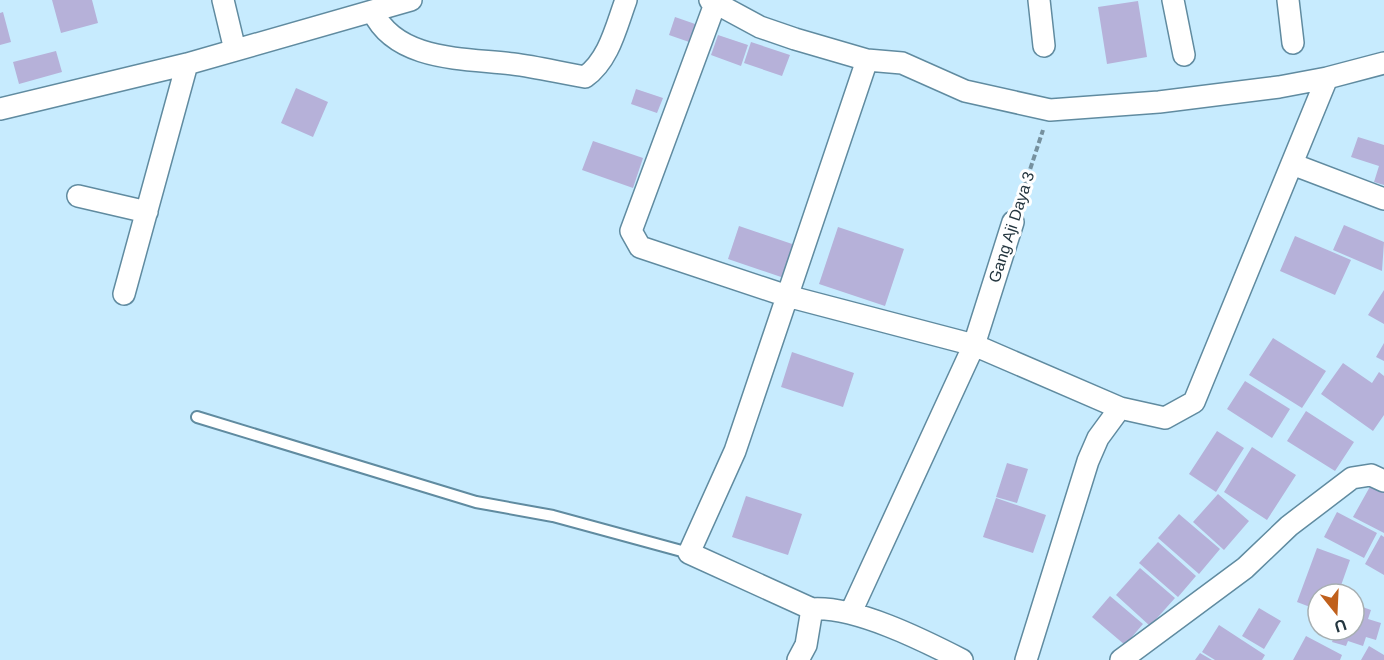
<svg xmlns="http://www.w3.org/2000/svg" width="1384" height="660" viewBox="0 0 1384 660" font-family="Arial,sans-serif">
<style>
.building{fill:#b6b1d9}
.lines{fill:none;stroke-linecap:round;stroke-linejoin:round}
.lane-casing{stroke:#608ba0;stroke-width:14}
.street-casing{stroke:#608ba0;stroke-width:24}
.path{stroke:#76919f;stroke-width:4;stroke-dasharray:6 3;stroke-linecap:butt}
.lane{stroke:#fff;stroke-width:10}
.street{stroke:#fff;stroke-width:21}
.labels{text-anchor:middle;stroke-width:6;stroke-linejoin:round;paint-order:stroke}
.street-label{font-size:16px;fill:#24363f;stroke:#fff}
</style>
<rect width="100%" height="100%" fill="#c7ebfe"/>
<!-- building -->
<path class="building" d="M52 0H92L98 23 61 33Z
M1138 1 1147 57 1107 64 1098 7Z
M3 12 11 42 0 45V13Z
M675 17 698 25 692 43 669 35Z
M718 35 748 45 741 66 711 55Z
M751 42 790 55 782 76 744 63Z
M56 51 62 72 19 84 13 62Z
M296 88 328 102 313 137 281 123Z
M636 89 663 98 657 113 631 104Z
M1358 137 1384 145V185L1374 182 1379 166 1351 157Z
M593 141 643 158 633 188 582 170Z
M1344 225 1384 242 1382 271 1333 250Z
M739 226 798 246 787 279 728 259Z
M838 227 904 249 885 306 819 284Z
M1295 236 1351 260 1335 295 1280 271Z
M1384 290V324L1368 315Z
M1273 338 1326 371 1302 408 1249 375Z
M1384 343V361L1376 357Z
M792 352 854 373 843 407 781 387Z
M1343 363 1372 383 1379 372 1384 376V415L1373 431 1321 394Z
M1245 381 1290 409 1272 438 1227 409Z
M1306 411 1354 442 1335 471 1287 441Z
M1217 431 1244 448 1216 492 1189 474Z
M1252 447 1296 475 1267 520 1224 492Z
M1007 463 1028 469 1017 503 996 497Z
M1372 483 1384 489V533L1353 517Z
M1218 494 1249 521 1224 550 1193 522Z
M746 496 802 514 788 555 732 537Z
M996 498 1046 515 1033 553 983 537Z
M1337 512 1377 533 1364 558 1324 537Z
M1179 514 1220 549 1199 574 1158 538Z
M1381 535 1384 537V575L1365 564Z
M1158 542 1196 576 1178 597 1139 563Z
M1317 548 1350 560 1338 594H1318V610L1297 602Z
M1140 568 1175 598 1150 626 1116 595Z
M1110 596 1143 624 1125 645 1092 617Z
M1354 604 1371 610 1368 619 1381 623 1376 640 1366 637 1363 646 1348 641 1346 646 1332 642 1334 636 1326 633 1327 630H1354Z
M1259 608 1281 621 1264 649 1242 636Z
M1219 625 1265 655 1262 660H1215L1202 652Z
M1306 636 1342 655 1340 660H1293Z
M1369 646 1384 655V660H1361Z
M1200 653 1212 660H1195Z"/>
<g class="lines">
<defs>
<path id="lane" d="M197 417 476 502 553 516 689 553"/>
<path id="street" d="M223 0 235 50
M710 0 760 27 795 39 867 60 902 63 965 91 1050 110 1159 102 1279 87 1327 78 1384 63
M1039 0 1044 46
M1173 0 1184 55
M1288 0 1293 43
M715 4 631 231 640 247 787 296 974 345 1120 408
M373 12C397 62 466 58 513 64 537 67 561 73 585 77 609 60 616 27 626 0
M867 60 735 451 689 553 812 609C855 606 923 640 962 660
M0 109 187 64 411 0
M1292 164 1384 199
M78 196 147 212
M124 294 187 64
M851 612 974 345 1013 222
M798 660 806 645 812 609
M1026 660 1088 461 1098 438 1120 408 1165 418 1194 402 1327 78
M1121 660 1245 568 1289 526 1352 478 1371 475 1384 481"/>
</defs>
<!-- lane casing -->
<use href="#lane" class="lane-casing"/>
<!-- street casing -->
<use href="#street" class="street-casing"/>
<!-- path -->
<path class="path" d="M1019 203 1043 130"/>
<!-- lane -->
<use href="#lane" class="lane"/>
<!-- street -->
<use href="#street" class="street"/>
</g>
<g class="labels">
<!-- street labels -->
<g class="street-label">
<text transform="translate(1011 227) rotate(-72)" y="6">Gang Aji Daya 3</text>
</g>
</g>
<!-- north arrow -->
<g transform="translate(1336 612) rotate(162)"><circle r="28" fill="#ffffff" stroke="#a7afb2" stroke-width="1.5"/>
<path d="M0-4.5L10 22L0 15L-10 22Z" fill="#c0601c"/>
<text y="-9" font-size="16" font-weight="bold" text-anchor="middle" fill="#24363f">U</text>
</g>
</svg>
